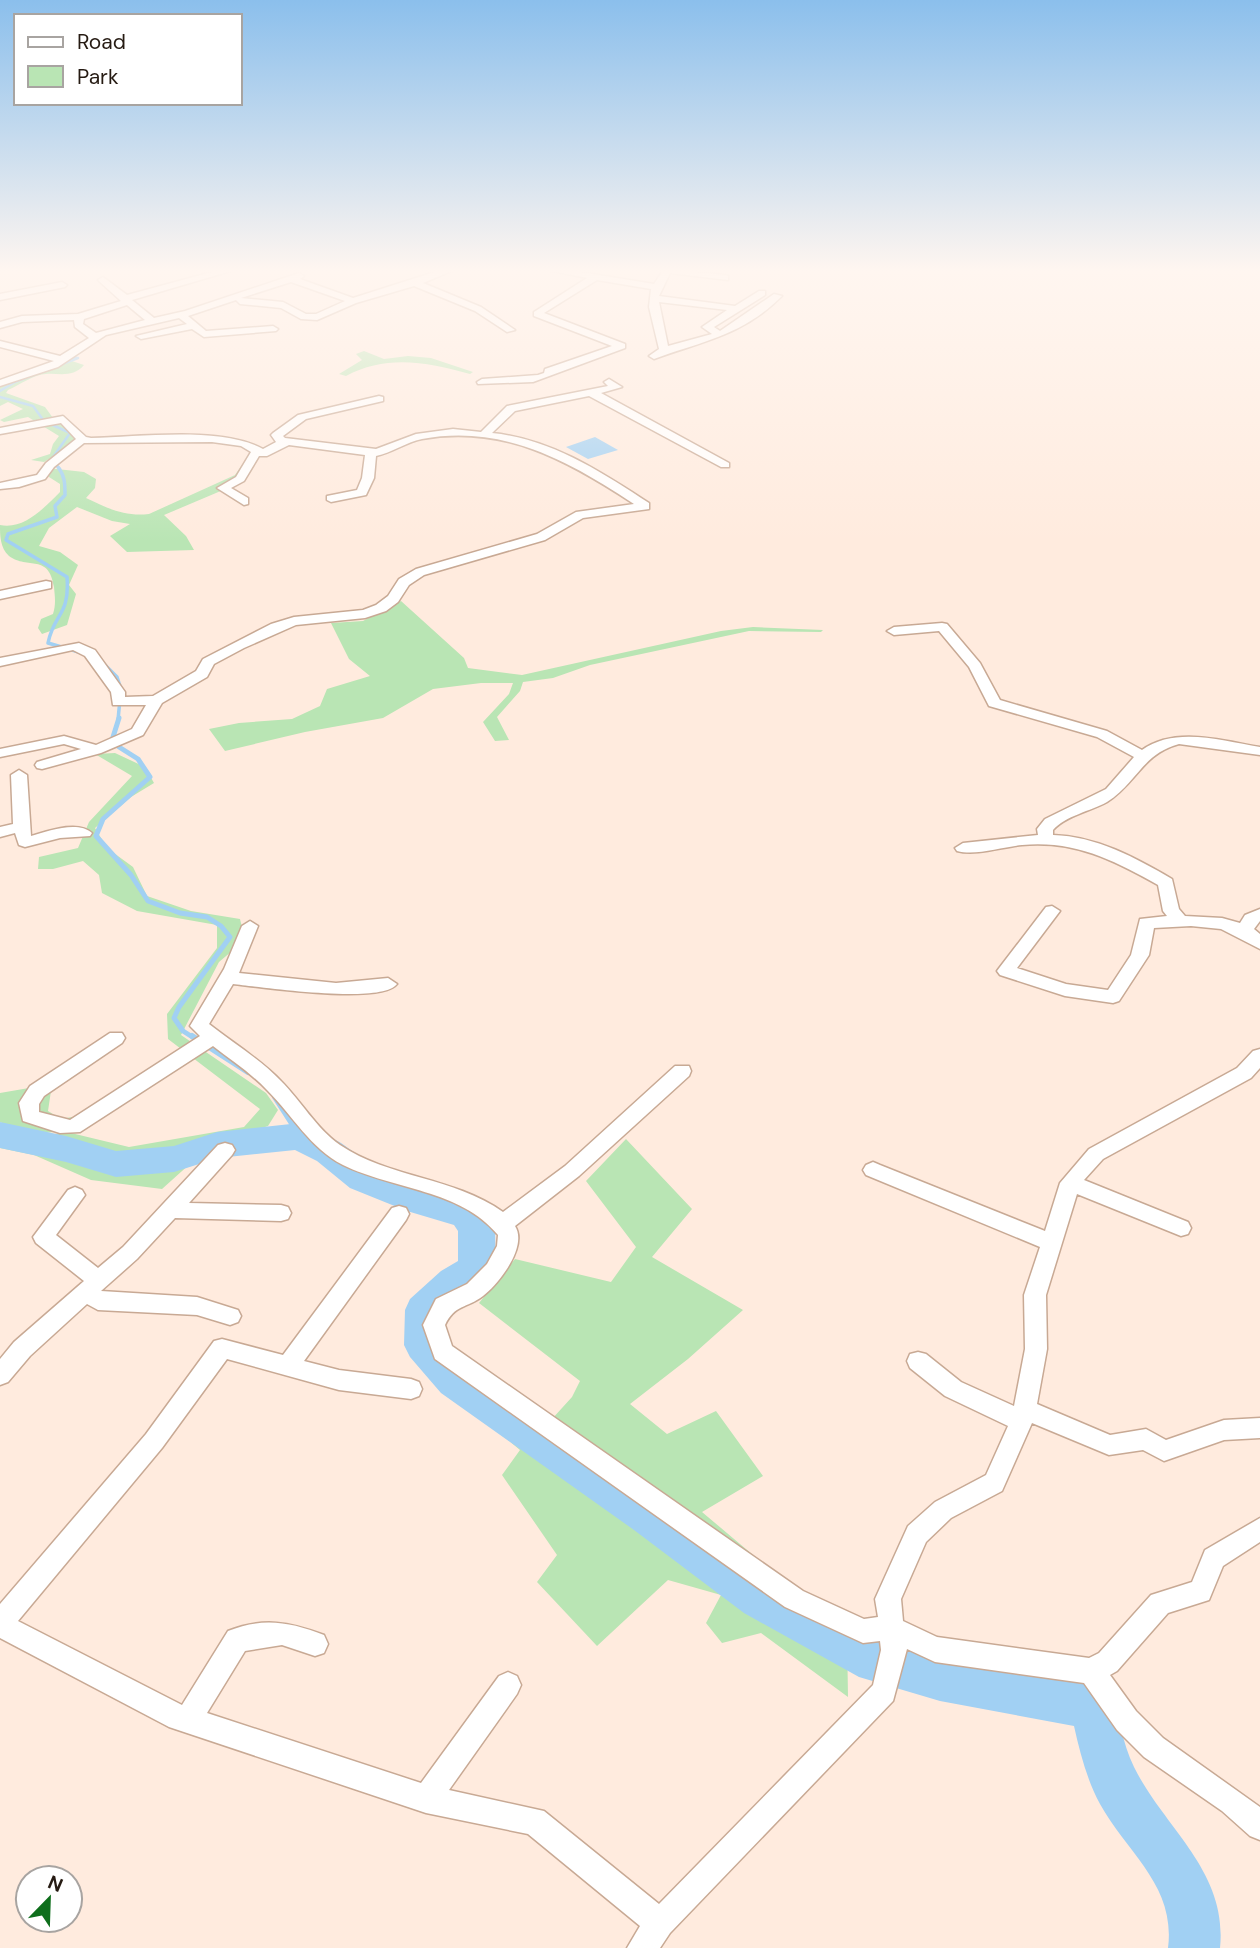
<svg xmlns="http://www.w3.org/2000/svg" width="1260" height="1948" viewBox="0 0 1260 1948" font-family="'DM Sans',sans-serif">
<style>
.green{fill:#b9e5b4}
.water{fill:#a1d0f3}
.lines{fill:none;stroke-linecap:round;stroke-linejoin:round}
.stream-far3{stroke:#a1d0f3;stroke-width:2.5}
.stream-far2{stroke:#a1d0f3;stroke-width:3.5}
.stream-far1{stroke:#a1d0f3;stroke-width:5}
.stream{stroke:#a1d0f3;stroke-width:6}
.river{fill:#a1d0f3;fill-rule:evenodd}
.minor-casing{stroke:#c8a994;stroke-width:3}
.minor{fill:#fff;fill-rule:evenodd}
</style>
<rect width="100%" height="100%" fill="#ffebde"/>
<!-- green -->
<path class="green" d="M364 351 384 359 408 356 431 358 473 372 470 374C428 362 386 354 346 376L339 374 362 360 356 354Z
M69 360 84 365C73 378 60 373 46 374 35 374 19 385 8 390L6 393 45 407 53 418 72 427 75 442 44 462 31 460 50 454 53 444 59 436 28 417 4 422 0 420 23 409 8 402 0 406V385L60 361Z
M249 455 257 457 242 482 164 515 186 536 194 550 127 552 110 536 130 524 112 521 77 507 49 528 39 546 60 552 78 565 69 585 76 594 67 625 42 634 38 628 41 619 53 614C56 604 55 598 54 587 49 553 28 570 9 556 0 548 0 535 0 525 24 530 44 508 60 492V484L49 477 48 468 84 472 96 479 95 488 86 498C107 508 125 517 149 514L235 475Z
M401 601 464 658 468 668 522 675 721 631 753 627 823 630 821 632 749 631 590 665 553 678 523 682 520 691 497 717 509 740 495 741 483 722 509 694 513 683H481L433 689 383 718 305 732 225 751 209 729 239 723 292 719 320 706 327 689 370 676 349 659 331 623 363 621Z
M115 753 145 767 154 783 131 797 95 828 107 848 133 867 147 896 191 911 240 919 245 940 219 962 181 1035 266 1093 278 1110 268 1126 211 1145 162 1189 91 1180 34 1155 0 1148V1127L19 1136 71 1133 129 1147 244 1127 260 1109 168 1039 167 1014 217 948V925L137 911 102 893 99 875 83 861 53 869H38L39 857 78 848 89 822 132 776 95 754Z
M52 1084 48 1111 61 1119 72 1117 84 1130 26 1134 0 1122V1093Z
M626 1139 692 1209 652 1257 743 1310 688 1359 630 1404 667 1434 716 1411 763 1476 702 1512 847 1634 848 1697 761 1633 722 1643 706 1623 721 1595 668 1580 597 1646 537 1582 557 1555 502 1475 520 1450 467 1406 496 1398 542 1430 572 1397 580 1381 479 1303 515 1259 611 1282 636 1247 586 1181Z"/>
<!-- water -->
<path class="water" d="M595 437 618 450 588 459 566 447Z"/>
<g class="lines">
<!-- stream-far3 -->
<path class="stream-far3" d="M0 391 15 382 78 358 68 357
M0 397 33 406 44 421 70 433 51 460 60 469"/>
<!-- stream-far2 -->
<path class="stream-far2" d="M58 467C65 476 65 484 65 495L55 506 57 517 8 534 6 540 67 577C70 616 54 613 48 643L82 653
M103 663 117 677 121 689
M118 720 120 699"/>
<!-- stream-far1 -->
<path class="stream-far1" d="M113 737 119 718
M119 747 138 759 150 777 103 819 96 836 131 875 148 901 180 913 207 917 221 926 230 937 179 1007 174 1018 183 1031 194 1038"/>
<!-- stream -->
<path class="stream" d="M192 1036 248 1072
M275 1097 300 1136"/>
<!-- river -->
<path class="river" d="M0 1122 66 1136 116 1151 174 1146 217 1132 300 1123 312 1127 341 1143 376 1168 429 1190 480 1205 490 1218 495 1228 496 1269 490 1280 467 1293 443 1316 444 1340 469 1369 664 1502 776 1583 883 1640 940 1655 1092 1682 1109 1689C1119 1714 1122 1743 1134 1767 1164 1828 1228 1871 1220 1948H1168C1176 1886 1128 1854 1100 1804 1087 1780 1080 1753 1074 1726L940 1701 859 1677 744 1613 634 1530 441 1393 410 1357 404 1345 405 1310 410 1299 441 1271 458 1261V1231L454 1225 407 1211 350 1188 317 1161 295 1150 218 1158 174 1172 116 1177 66 1162 0 1148Z"/>
<defs>
<path id="minor" d="M223 269 234 270 132 300 154 318 185 311 299 273 304 276 300 279 353 298 444 269H456L423 283 481 307 515 330 507 332 475 311 414 286 356 303 317 320 301 319 281 308 240 304 236 300 188 316 206 331 273 326 278 329 276 331 204 337 192 329 141 339 136 336 187 324 179 318 106 335 58 367 0 386V380L54 361 0 347V341L60 356 89 338 75 327 74 320 22 322 0 328V322L22 316 78 314 121 301 100 282 98 280 103 277 127 295ZM291 282 345 301 316 314H306L283 302 241 298ZM127 305 145 320 96 333 83 324 84 319Z
M543 269H562L654 284 664 269 725 275 728 276V280L670 273 659 296 735 306 759 291H765V295L714 327 720 331 774 294 782 296C742 336 703 341 654 359L649 356 659 349 649 307 651 289 597 280 544 313 625 344V348L533 382 478 384 477 382 482 379 538 375 544 373 545 369 612 346 534 316V312L587 278ZM659 302 727 310 702 327 712 334 668 346Z
M62 282 67 285 65 287 0 300V294Z
M609 379 622 387 601 393 729 463V467H721L589 396 515 411 492 433C552 439 601 472 649 503V509L583 518 545 540 424 575 409 585 398 602 386 611 365 618 296 625 244 648 214 664 207 677 162 703 143 735 101 753 42 769 37 768 35 765 37 762 81 749 64 744 0 757V749L64 736 96 745 132 729 146 705H113L111 692 85 656 73 650 0 666V658L79 643 95 650 125 692V697L153 696 196 671 203 659 271 624 294 617 363 610 376 605 388 596 399 579 416 569 537 534 576 512 634 504C569 461 503 424 422 439 406 442 392 453 376 456L374 478 366 495 331 502 327 500V496L357 490 362 478 365 455 289 445 267 456H259L244 481 231 488 248 498V504L244 505 217 488 236 477 251 452 241 446 212 442 84 443 54 467 45 479 19 487 0 489V483L37 475 46 463 76 439 61 423 0 434V428L63 416 86 437 91 438C139 437 222 426 263 449L276 442 271 435 273 433 298 415 379 396 383 397V401L306 419 283 436 285 438 376 449 416 434 453 429 481 432 507 406 608 386 604 382Z
M46 581 51 582V588L0 599V591Z
M942 623 947 624 980 663 1000 700 1107 731 1142 750C1176 726 1222 741 1260 747V755L1179 744C1142 754 1137 783 1107 802 1091 811 1065 816 1053 830V835C1096 836 1136 858 1172 879L1179 909 1185 916 1222 918 1240 923 1245 915 1260 909V921L1254 929 1260 934V949L1221 929 1191 926 1154 928 1149 955 1119 1001 1113 1003 1065 996 1000 975 997 971 1000 967 1046 907 1052 906 1060 911 1017 968 1066 984 1108 990 1131 955 1140 919 1167 916 1163 911 1158 885C1114 860 1074 840 1022 845 1002 847 976 856 957 851L955 848 963 843 1038 835 1037 829 1045 819 1106 789 1134 757 1097 737 989 706 969 667 939 631 894 635 887 631 894 627Z
M19 770 27 775 31 836C48 831 78 820 92 833L90 836 60 838 25 847 19 845 15 833 0 837V827L13 824 11 775Z
M250 921 258 926 239 973 336 983 388 978 397 984C382 1005 260 987 233 984L209 1024C233 1043 260 1059 281 1081 301 1101 316 1128 340 1145 389 1178 454 1177 503 1212L565 1166 675 1066H689L691 1071 689 1076 579 1176 515 1226C528 1246 499 1284 483 1296 466 1309 455 1304 445 1325L452 1346 803 1591 864 1619 878 1617 875 1599 908 1526 935 1502 986 1475 1008 1426 945 1396 910 1368 907 1361 910 1354 918 1352 926 1354 961 1382 1014 1406 1025 1349 1024 1295 1040 1247 866 1175 863 1170 866 1165 873 1162 880 1165 1045 1231 1060 1183 1089 1149 1237 1068 1253 1051 1260 1049V1068L1251 1078 1103 1159 1084 1180 1188 1222 1191 1228 1188 1234 1181 1236 1077 1194 1046 1295 1047 1349 1037 1404 1110 1435 1146 1429 1166 1440 1224 1420 1260 1418V1438L1224 1440 1164 1461 1143 1450 1109 1455 1032 1423 1002 1491 951 1518 926 1542 901 1599 903 1621 937 1637 1089 1658 1099 1653 1151 1595 1192 1582 1205 1550 1260 1518V1542L1223 1566 1209 1600 1168 1613 1117 1671 1110 1675 1136 1711 1163 1738 1260 1807V1840L1250 1836 1222 1811 1144 1757 1117 1730 1084 1683 935 1662 907 1649 893 1701 670 1933 660 1948H627L640 1926 528 1834 426 1813 169 1727 0 1638V1604L146 1434 214 1341 222 1339 283 1355 392 1208 399 1206 406 1208 409 1214 406 1220 304 1361 339 1370 411 1379 419 1382 422 1389 419 1396 411 1399 339 1390 227 1359 162 1448 18 1621 182 1705 228 1631C263 1617 290 1622 324 1635L328 1644 324 1653 315 1656 282 1645 245 1651 207 1713 421 1783 499 1676 508 1672 517 1676 521 1685 517 1694 449 1790 544 1811 659 1904 873 1685 881 1650 880 1641 863 1643 785 1607 435 1359 423 1325 436 1299 467 1284 487 1264 497 1246 498 1235C460 1189 394 1190 343 1165 310 1148 293 1116 267 1090 251 1073 231 1060 213 1046L80 1132 60 1133 23 1121 19 1103 30 1086 110 1033H122L125 1038 122 1043 44 1096 39 1104V1112L70 1120 200 1036 190 1026 224 969 242 926Z
M225 1143 232 1145 235 1150 232 1155 189 1203 281 1205 288 1207 291 1213 288 1219 281 1221 175 1218 137 1259 101 1291 197 1297 238 1310 241 1316 238 1322 230 1325 197 1315 98 1310 87 1304 30 1356 8 1382 0 1385V1359L14 1342 84 1281 36 1243 33 1237 68 1190 75 1187 82 1190 85 1195 56 1235 98 1268 123 1247 218 1145Z"/>
</defs>
<!-- minor casing -->
<use href="#minor" class="minor-casing"/>
<!-- minor -->
<use href="#minor" class="minor"/>
</g>
<!-- sky -->
<linearGradient id="sky" x2="0" y2="1"><stop stop-color="#8bbfec"/><stop offset="0.5" stop-color="#fff6f0"/><stop offset="1" stop-color="#fff6f0" stop-opacity="0"/></linearGradient>
<rect width="1260" height="542" fill="url(#sky)"/>
<!-- legend -->
<rect x="14" y="14" width="228" height="91" fill="#ffffff" stroke="#a8a4a1" stroke-width="2"/>
<rect x="28" y="37" width="35" height="10" fill="#ffffff" stroke="#a8a4a1" stroke-width="2"/>
<text x="77" y="49" font-size="21" fill="#261b13">Road</text>
<rect x="28" y="66" width="35" height="21" fill="#b9e5b4" stroke="#a8a4a1" stroke-width="2"/>
<text x="77" y="84" font-size="21" fill="#261b13">Park</text>
<!-- north arrow -->
<g transform="translate(49 1899) rotate(23)"><circle r="33" fill="#ffffff" stroke="#a8a4a1" stroke-width="2"/>
<path d="M0-5L12 26L0 18L-12 26Z" fill="#0e6e1c"/>
<text y="-10" font-size="19" font-weight="bold" text-anchor="middle" fill="#261b13">N</text>
</g>
</svg>
